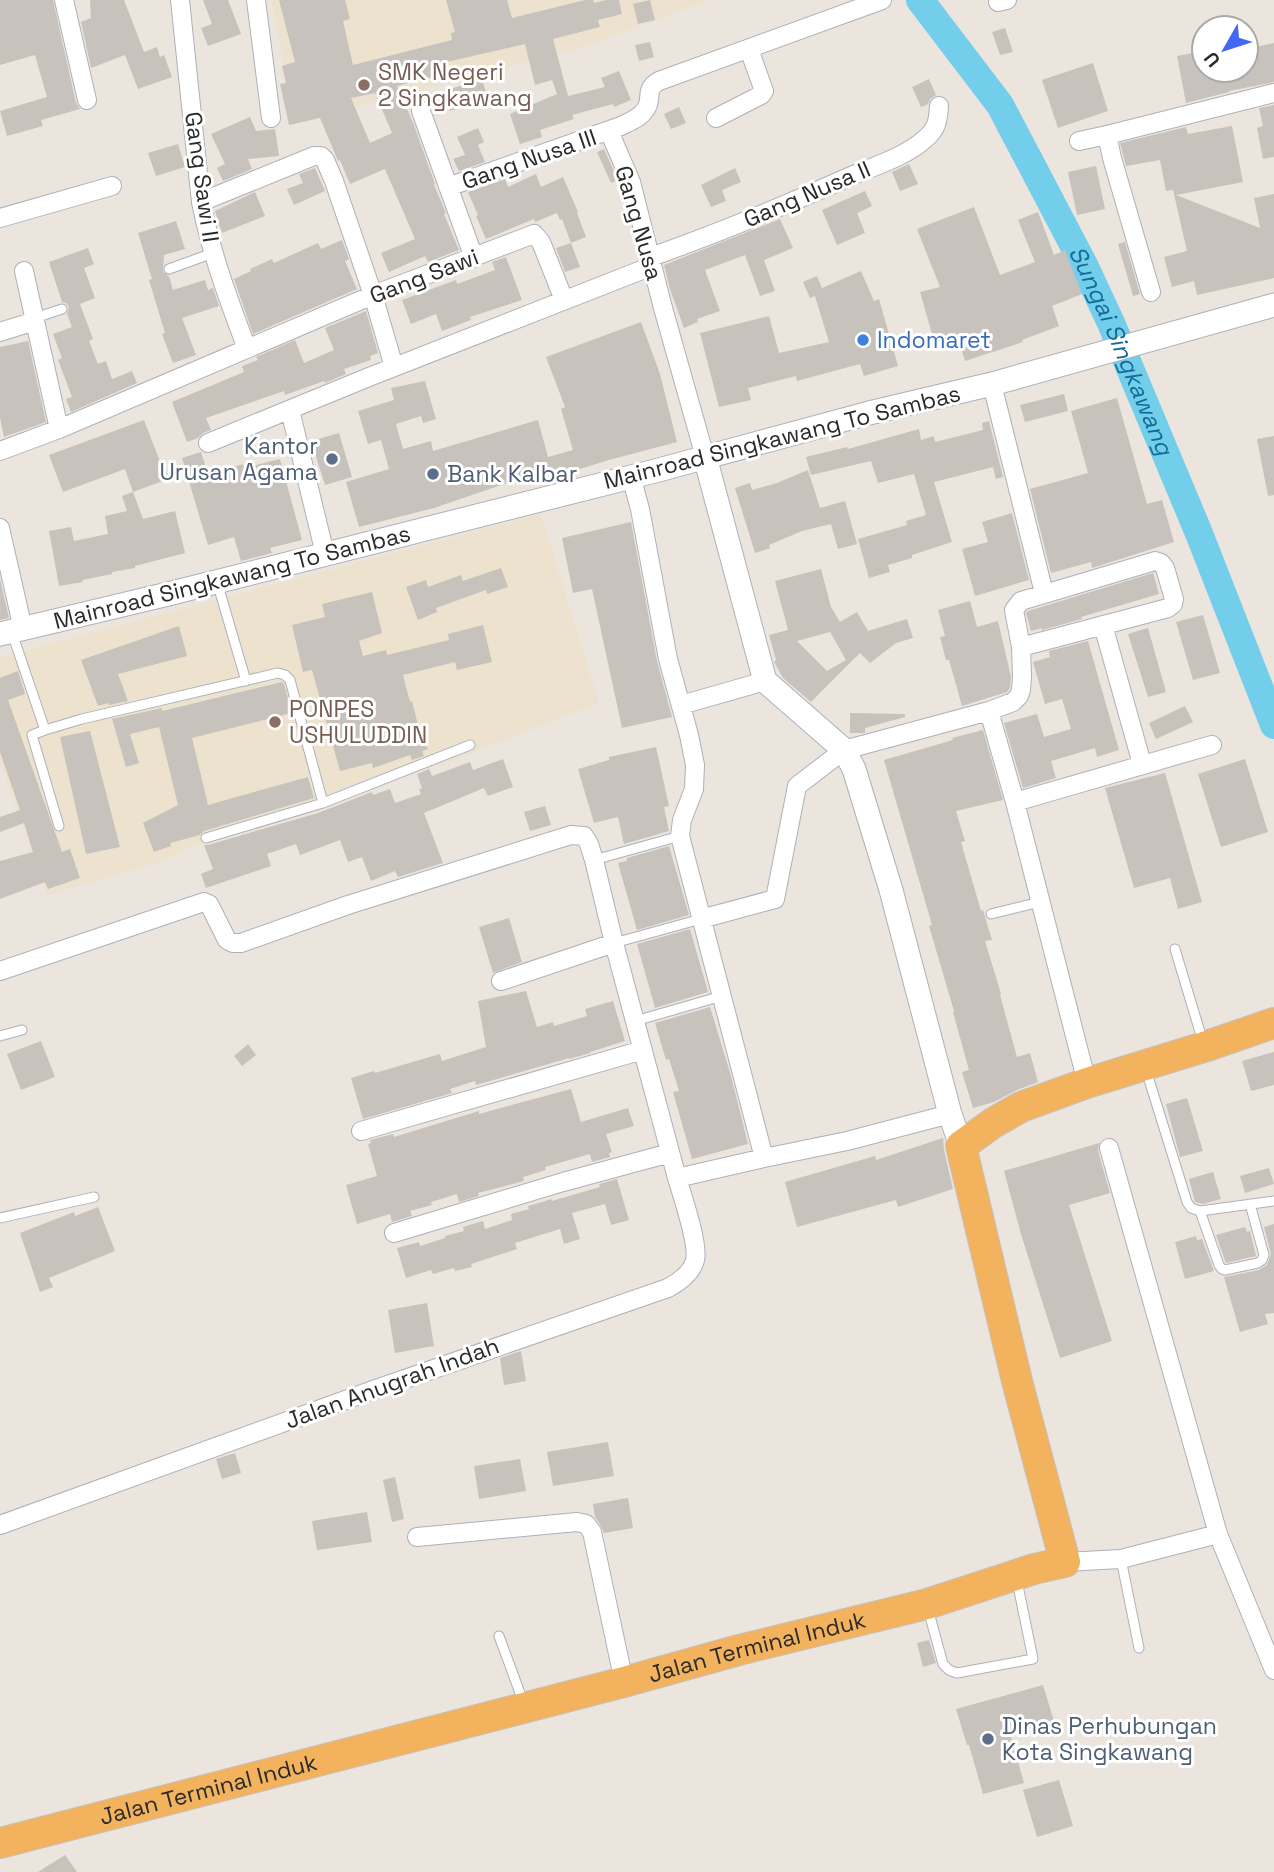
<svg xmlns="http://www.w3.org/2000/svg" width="1274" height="1872" viewBox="0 0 1274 1872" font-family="'Space Grotesk',sans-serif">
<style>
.education{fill:#ede2cd}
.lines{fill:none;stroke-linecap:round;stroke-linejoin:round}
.river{stroke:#73ceeb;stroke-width:28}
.building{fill:#c7c2bc;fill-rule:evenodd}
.service-casing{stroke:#adb0ba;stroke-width:11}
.minor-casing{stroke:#adb0ba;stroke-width:20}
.tertiary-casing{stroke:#adb0ba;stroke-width:25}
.trunk-casing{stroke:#c3c3c3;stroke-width:32}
.service{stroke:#fff;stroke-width:9}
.minor{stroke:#fff;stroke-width:18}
.tertiary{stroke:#fff;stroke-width:23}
.trunk{stroke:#f2b25e;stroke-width:30}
.education-dot{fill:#8d6e63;stroke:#fff;stroke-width:2.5}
.shop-dot{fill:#3f7fe0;stroke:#fff;stroke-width:2.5}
.service-dot{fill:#5c6f8a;stroke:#fff;stroke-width:2.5}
.labels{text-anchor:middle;stroke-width:6;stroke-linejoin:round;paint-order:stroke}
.education-label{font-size:23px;fill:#785e54;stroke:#fff;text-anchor:start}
.street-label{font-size:23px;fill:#2a2a2a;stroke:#fff}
.shop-label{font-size:23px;fill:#366cbe;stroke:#fff;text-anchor:start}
.service-label{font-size:23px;fill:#4e5e75;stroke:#fff;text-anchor:start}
.water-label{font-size:24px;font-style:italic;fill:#126c97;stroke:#fff}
</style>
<rect width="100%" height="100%" fill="#ece5dd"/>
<!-- education -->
<path class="education" d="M271 0H709L584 47 295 123Z
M541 514 599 703 451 761 365 788 237 833 193 846 159 862 47 895 0 762V657Z"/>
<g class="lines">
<!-- river -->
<path class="river" id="s1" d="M920 0 1000 105 1084 265 1111 323 1198 531 1274 725"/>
</g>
<!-- building -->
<path class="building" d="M0 0H53L76 103 80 109 41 120 43 126 7 136 0 111 47 97 35 55 0 65Z
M90 0H124L144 52 157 47 160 57 164 55 172 77 138 89 125 55 91 68 81 22 91 18Z
M203 0H228L241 34 208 46 201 28 212 24Z
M279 0H345L350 19 343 21 353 65 452 40 451 33 455 32 446 0H507L512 18 585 0H593L594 3 607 0H619L622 14 598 20 600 27 553 39 568 96 605 87 601 78 619 71 631 100 614 107 613 104 572 115 574 119 540 130 542 137 520 144 510 114 557 94 552 80 535 85 525 44 442 63 444 74 397 86 414 125 435 184 434 185 446 213 444 214 459 250 428 262 425 256 389 272 381 253 415 239 385 169 350 184 340 160 338 161 320 118 289 125 280 84 286 83 282 66 295 62ZM375 93 392 133 370 143 351 98Z
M650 0 655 20 638 24 633 4Z
M1005 28 1013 52 1000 55 992 32Z
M650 42 654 57 639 61 635 45Z
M1274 43V82L1229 91V92L1186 103 1177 56 1204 51V70H1246V49Z
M1093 63 1108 111 1058 128 1042 80Z
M482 79 488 99 450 111 444 91Z
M929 79 936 95 930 99 928 104 921 107 912 87Z
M1274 105V157L1263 159 1257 128 1263 126 1259 108Z
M679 107 686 123 671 129 664 114Z
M250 117 256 131 275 129 279 156 248 159 252 169 223 181 217 168 225 164 211 134Z
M1232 126 1243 182 1176 195 1260 228 1254 198 1274 194V278L1197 295 1194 281 1172 287 1164 257 1187 251 1173 190 1166 191 1160 160 1126 166 1120 143 1186 127 1188 134Z
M478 128 484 142 478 145 485 162 459 171 453 159 465 155 457 137Z
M178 144 185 167 156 176 148 153Z
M604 149 618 180 611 183 597 152Z
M909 164 918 184 900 191 892 172Z
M1096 166 1105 209 1077 215 1068 172Z
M315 168 325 191 294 205 287 189 303 183 299 174Z
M735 168 741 182 722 190 726 201 711 207 701 185Z
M536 174 541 187 563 177 578 212 577 213 586 237 571 243 562 219 560 220 557 213 535 222 534 219 486 239 476 216 478 215 468 192 505 179 508 187Z
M865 191 872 206 857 213 865 233 837 245 822 210Z
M255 192 265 216 222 233 215 211Z
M974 207 1000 275 1035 262 1018 220 1038 212 1054 255 1065 250 1082 294 1052 306 1059 326 1022 340 1023 342 965 361 959 342 936 348 920 292 940 287 917 229Z
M780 219 793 248 764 260 775 291 760 296 745 255 705 270 720 311 697 319 698 322 684 328 670 289 664 265Z
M176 221 185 249 164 255 163 272 169 276 173 290 205 280 208 290 213 288 219 306 182 318 196 355 173 363 162 334 165 333 149 280 152 279 138 233Z
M342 240 349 259 345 261 357 289 253 334 234 279 251 271 250 269 272 259 274 263 318 243 321 249Z
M1125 242 1140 294 1133 296 1118 244Z
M571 243 580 267 565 272 556 248Z
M88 248 94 264 84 268 95 298 80 304 93 339 89 341 98 364 106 361 112 379 132 371 137 383 71 412 66 399 72 397 58 360 62 358 53 334 72 327 67 314 69 307 66 303 62 302 49 262Z
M506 257 522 300 470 317 471 320 442 331 436 314 411 324 402 300 456 280 457 284 495 270 492 262Z
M861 271 874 301 879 299 898 366 864 376 860 364 797 381 796 376 748 388 751 400 719 407 700 333 769 316 779 353 829 342 815 296 810 298 803 282 817 276 822 288Z
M366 311 378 353 370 356 371 360 344 369 346 374 325 383 324 381 285 395 284 391 206 418 211 430 203 433 198 438 187 442 172 402 244 372 242 366 258 360 256 357 295 340 304 363 334 350 325 328Z
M641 322 660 374 677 442 609 460 564 474 562 468 516 480 434 508 359 527 346 482 389 469 381 440 368 444 358 411 394 400 391 388 425 381 436 419 423 423 421 416 396 424 403 449 431 441 433 451 538 420 548 457 573 450 561 409 565 407 546 357Z
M28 341 46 422 4 437 0 418V347Z
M1064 394 1068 411 1025 422 1020 405Z
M1117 398 1147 504 1162 500 1174 542 1092 568 1091 562 1051 573 1030 489 1088 473 1071 411Z
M144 420 161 464 165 463 168 479 133 492 125 469 63 492 49 455Z
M989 421 1003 477 996 479 993 467 934 482 952 542 912 555V558L888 565 890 572 869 578 858 539 907 525 906 521 926 515 914 474 878 483 871 461 811 475 806 457 847 447 848 449 919 429 921 440 934 436 935 442 983 430 982 423Z
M339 433 352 477 325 485 311 441Z
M1274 436V495L1268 496 1257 439Z
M201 452 208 474 243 464 244 468 280 459 302 540 270 548 272 553 241 561 234 537 208 545 182 458Z
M808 470 820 508 845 501 857 544 838 549 831 524 802 531 769 545 770 548 755 553 735 488 750 483 752 490 777 483Z
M133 492 143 519 175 511 185 553 135 566V568L112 572V574L82 580 83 582 59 586 49 531 71 527 74 541 108 534 105 516 127 511 122 496Z
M1012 513 1029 580 975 596 962 549 988 542 982 522Z
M631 522 657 661 672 717 622 728 592 589 573 593 562 538Z
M501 568 508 587 487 594 486 590 436 608 437 612 418 620 406 587 426 580 428 587 461 575 463 581Z
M821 569 831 607 840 622 857 612 868 631 907 619 913 638 896 643 870 663 860 653 811 702 783 678 774 662 776 660 769 635 788 630 775 581ZM830 632 846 660 827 671 797 641Z
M1153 573 1159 594 1081 617 1082 619 1042 630V628L1031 631 1026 613 1028 611Z
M0 579 9 618 0 620Z
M372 592 382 633 359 641 363 656 386 650 387 655 449 640 448 634 483 625 492 662 457 670 455 662 403 675 410 702 412 701 418 725 428 749 422 751 424 756 412 760 410 755 373 768 372 763 340 771 312 670 303 672 292 625 325 617 322 604Z
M970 601 977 627 998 621 1011 677 1010 688 1007 692 962 706 949 660H946L940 637 945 636 938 610Z
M1203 615 1220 673 1193 680 1176 622Z
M179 626 187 656 118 674 128 701 109 705 108 703 98 706 81 660Z
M1148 628 1166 692 1148 697 1128 634Z
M1088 641 1119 750 1097 757 1095 748 1051 761 1056 778 1023 788 1004 723 1037 714 1044 737 1071 729 1062 699 1045 704 1033 662 1050 657 1049 651Z
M18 671 25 694 8 700 62 852 70 849 80 878 48 889 45 882 0 899V861L33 852 24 823 0 832V817L20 810 0 752V678Z
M282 682 284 684 292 713 192 738 208 805 308 777 314 798 204 831 200 835 170 843 171 846 154 852 143 823 178 805 159 727 130 734 139 763 126 767 112 719 162 708V711Z
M1185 706 1193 722 1156 739 1149 723Z
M850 713 905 714V717L865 728V733H850Z
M983 730 1003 800 956 811 965 841 961 842 981 911 983 910 992 940 985 941 1001 994 1000 995 1017 1057 1030 1053 1038 1082 1015 1091 994 1102 973 1108 962 1072 969 1070 953 1012 954 1011 929 926 932 925 884 760 953 740 952 738Z
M90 731 120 847 86 854 60 737Z
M656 747 669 806 664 807 669 831 624 844 618 817 594 823 578 769 609 760V757Z
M503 759 513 787 488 796 484 788 424 813 443 863 398 877 395 871 371 881 362 857 348 862 340 840 300 855 296 844 267 854 271 866 206 888 201 874 213 869 204 845H208L318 813 372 792 373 795 390 789 395 803 421 794 419 789 422 788 417 774 429 769 432 776 470 762 473 770Z
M1245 759 1268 832 1221 847 1198 774Z
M1165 773 1202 902 1178 909 1170 878 1134 888 1105 788Z
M545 806 551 825 530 831 524 812Z
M669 846 689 915 637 930 618 863 627 861V858Z
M509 918 522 962 493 973 479 927Z
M690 929 708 992 655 1008 637 944Z
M526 991 537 1027 553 1022 554 1026 587 1016 585 1009 613 1001 625 1041 590 1052V1053L569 1059V1058L476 1085 475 1081 450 1089 452 1093 363 1119 351 1078 374 1071 375 1073 440 1054 442 1061 486 1047 478 1001Z
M710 1007 731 1076 748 1144 692 1159 673 1092 679 1091 669 1059 666 1060 655 1023Z
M41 1041 55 1077 21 1090 7 1054Z
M248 1044 256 1055 242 1066 234 1056Z
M1274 1052V1085L1251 1091 1242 1061Z
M571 1089 581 1122 628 1108 634 1126 606 1134 612 1152 609 1153 610 1157 592 1162 590 1154 545 1167 546 1170 523 1177 524 1181 478 1193 479 1196 459 1202 457 1194 431 1202 432 1205 410 1211 412 1216 392 1222 390 1214 357 1224 346 1185 377 1176 368 1144 371 1143 370 1140 393 1134 394 1137 479 1111V1114Z
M1187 1098 1203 1151 1180 1157 1166 1104Z
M943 1138 944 1150 953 1189 898 1207 896 1200 797 1227 785 1182 875 1156 876 1160Z
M1099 1143 1098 1151 1110 1193 1069 1205 1112 1341 1060 1358 1021 1234 1004 1171Z
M1269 1168 1274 1184 1245 1193 1240 1176Z
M1213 1172 1221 1199 1203 1204 1195 1202 1189 1179Z
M617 1179 629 1220 611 1225 605 1204 572 1213 580 1239 564 1244 560 1229 515 1243 517 1249 471 1264 472 1267 455 1271 454 1268 433 1274 431 1270 406 1278 397 1248 419 1242 420 1246 445 1238V1236L464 1231 463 1227 483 1221 485 1229 512 1220 511 1214 529 1209 528 1206 552 1199V1201L600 1187 599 1184Z
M98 1207 115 1251 49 1278 53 1287 40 1292 20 1233 74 1212 75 1216Z
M1274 1224V1313L1265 1314 1268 1324 1240 1332 1224 1277 1259 1270 1267 1265 1271 1254 1264 1227Z
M1245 1227 1247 1232 1250 1231 1256 1256 1226 1263 1216 1235Z
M1196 1236 1197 1240 1202 1239 1214 1271 1185 1279 1175 1242Z
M427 1303 434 1346 395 1353 388 1310Z
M521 1351 526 1381 504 1385 500 1358Z
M608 1442 614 1476 553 1486 547 1452Z
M235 1453 241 1473 222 1479 216 1459Z
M520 1459 526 1491 479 1499 474 1466Z
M395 1477 404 1519 392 1522 383 1480Z
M628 1498 633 1528 604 1533 601 1526 595 1517 593 1504Z
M367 1512 372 1542 317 1550 312 1521Z
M929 1640 936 1663 923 1667 917 1643Z
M1043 1685 1054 1721 1010 1733 1024 1783 983 1794 969 1745H967L956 1709Z
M1059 1780 1073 1826 1037 1837 1023 1790Z
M65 1855 77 1872H38Z"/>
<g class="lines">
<defs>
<path id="service" d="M169 269 213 253
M35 318 62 309
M217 582 246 681
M12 633 45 730 32 735 59 826
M45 730 82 719 278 673 285 675 290 680 323 803 206 838
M323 803 470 745
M594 860 680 836
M991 914 1040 902
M614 943 701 919
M1175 949 1203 1042
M635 1021 722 996
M0 1036 22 1030
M1146 1070 1187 1202 1191 1208 1200 1211 1274 1201
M1200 1211 1219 1265 1222 1269 1225 1270 1258 1263 1262 1260 1264 1255 1250 1204
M0 1218 94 1197
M1121 1559 1139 1648
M928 1609 943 1664 949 1670 957 1673 1033 1659 1017 1581
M499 1636 524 1704"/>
<path id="minor" d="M64 0 87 100
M180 0 201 202C211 253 229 301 247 349
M256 0 271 118
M998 2 1007 0
M421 111 474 258
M716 118 761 95 764 91 749 49
M609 131 631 182 663 308 705 457
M1079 141 1107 135
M448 187 621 126C629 122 640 118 645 110 654 99 643 90 659 81L882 0
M201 202 314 156H321L325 160 334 181 373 295 394 367
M0 218 112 186
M651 257C718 233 784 206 849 177 874 166 905 157 925 139 937 129 938 121 939 106
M24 271 35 321
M1151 292 1112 158 1107 135 1274 93
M0 332 35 321 59 429
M992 384 1044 593
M290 410 325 554
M208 443 369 377 652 266
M0 451 59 429 373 295 534 234 541 242 564 300
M631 476 640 509 668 659 689 735 695 765 694 789 682 820 680 836 764 1158 847 1141 950 1114
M0 528 23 629
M1103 625 1142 764
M681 705 765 681
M989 711 1015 802 1212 745
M1015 802 1087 1083
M701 919 775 899 797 786 844 750 989 711 1013 702 1019 696 1021 690 1022 677 1021 647 1168 608 1173 604 1174 599 1165 568 1161 563 1155 561 1021 601 1014 610 1021 647
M0 971 204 902 209 904 227 940 233 943H241L348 905 571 835 584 836 589 844 594 860 614 943 677 1178 764 1158
M501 981 614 943
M361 1131 643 1050
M1109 1148 1218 1534
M394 1233 563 1182 670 1153
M0 1525 376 1389 668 1288C679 1282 692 1273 695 1260 699 1244 682 1195 677 1178
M417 1537 577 1522 586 1524 592 1532 624 1682
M1065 1562 1121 1559 1218 1534 1274 1670"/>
<path id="tertiary" d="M705 457 765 681 844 750 854 769 891 890 950 1114 961 1146
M0 634 168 594 655 471 869 413 992 384 1274 305"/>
<g id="trunk">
<path id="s2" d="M0 1843 624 1682 739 1650 927 1604 1034 1569 1065 1562 1017 1381 961 1146 993 1123 1021 1107 1087 1083 1204 1047 1274 1023"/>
</g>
</defs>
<!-- service casing -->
<use href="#service" class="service-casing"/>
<!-- minor casing -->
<use href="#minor" class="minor-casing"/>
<!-- tertiary casing -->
<use href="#tertiary" class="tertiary-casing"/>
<!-- trunk casing -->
<use href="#trunk" class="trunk-casing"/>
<!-- service -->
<use href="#service" class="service"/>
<!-- minor -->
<use href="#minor" class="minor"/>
<!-- tertiary -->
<use href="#tertiary" class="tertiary"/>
<!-- trunk -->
<use href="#trunk" class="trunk"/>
</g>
<!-- markers -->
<g class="education-dot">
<circle cx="364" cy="85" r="7"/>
<circle cx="275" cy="722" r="7"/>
</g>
<circle class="shop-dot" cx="863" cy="340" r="7"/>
<g class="service-dot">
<circle cx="332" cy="459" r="7"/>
<circle cx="433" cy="474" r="7"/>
<circle cx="988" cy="1739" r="7"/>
</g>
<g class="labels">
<!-- education labels -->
<g class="education-label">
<text x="378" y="80">SMK Negeri<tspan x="378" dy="26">2 Singkawang</tspan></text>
<text x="289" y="717">PONPES<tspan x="289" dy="26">USHULUDDIN</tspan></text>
</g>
<!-- street labels -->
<g class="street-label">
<text transform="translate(529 159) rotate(-19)" y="8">Gang Nusa III</text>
<text transform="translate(202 177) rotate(82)" y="8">Gang Sawi II</text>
<text transform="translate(807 194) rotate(-23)" y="8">Gang Nusa II</text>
<text transform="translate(639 223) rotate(74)" y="8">Gang Nusa</text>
<text transform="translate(424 276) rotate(-21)" y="8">Gang Sawi</text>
<text transform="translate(782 437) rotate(-14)" y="8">Mainroad Singkawang To Sambas</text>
<text transform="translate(232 577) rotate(-14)" y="8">Mainroad Singkawang To Sambas</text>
<text transform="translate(392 1383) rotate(-20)" y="8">Jalan Anugrah Indah</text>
<text dy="8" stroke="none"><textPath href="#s2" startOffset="782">Jalan Terminal Induk</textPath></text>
<text dy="8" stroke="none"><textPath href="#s2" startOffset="215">Jalan Terminal Induk</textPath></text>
</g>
<!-- shop labels -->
<g class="shop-label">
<text x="877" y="348">Indomaret</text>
</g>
<!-- service labels -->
<g class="service-label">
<text x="318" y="454" text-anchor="end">Kantor<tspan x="318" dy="26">Urusan Agama</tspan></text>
<text x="447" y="482">Bank Kalbar</text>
<text x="1002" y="1734">Dinas Perhubungan<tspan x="1002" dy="26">Kota Singkawang</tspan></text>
</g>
<!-- water labels -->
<g class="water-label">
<text dy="8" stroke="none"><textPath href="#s1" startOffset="406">Sungai Singkawang</textPath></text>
</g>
</g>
<!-- north arrow -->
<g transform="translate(1225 49) rotate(231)"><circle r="33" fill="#ffffff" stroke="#aaaaaa" stroke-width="2"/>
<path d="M0-5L12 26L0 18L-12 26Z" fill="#4268f4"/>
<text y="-10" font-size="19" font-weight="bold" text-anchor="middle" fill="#2a2a2a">U</text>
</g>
</svg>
